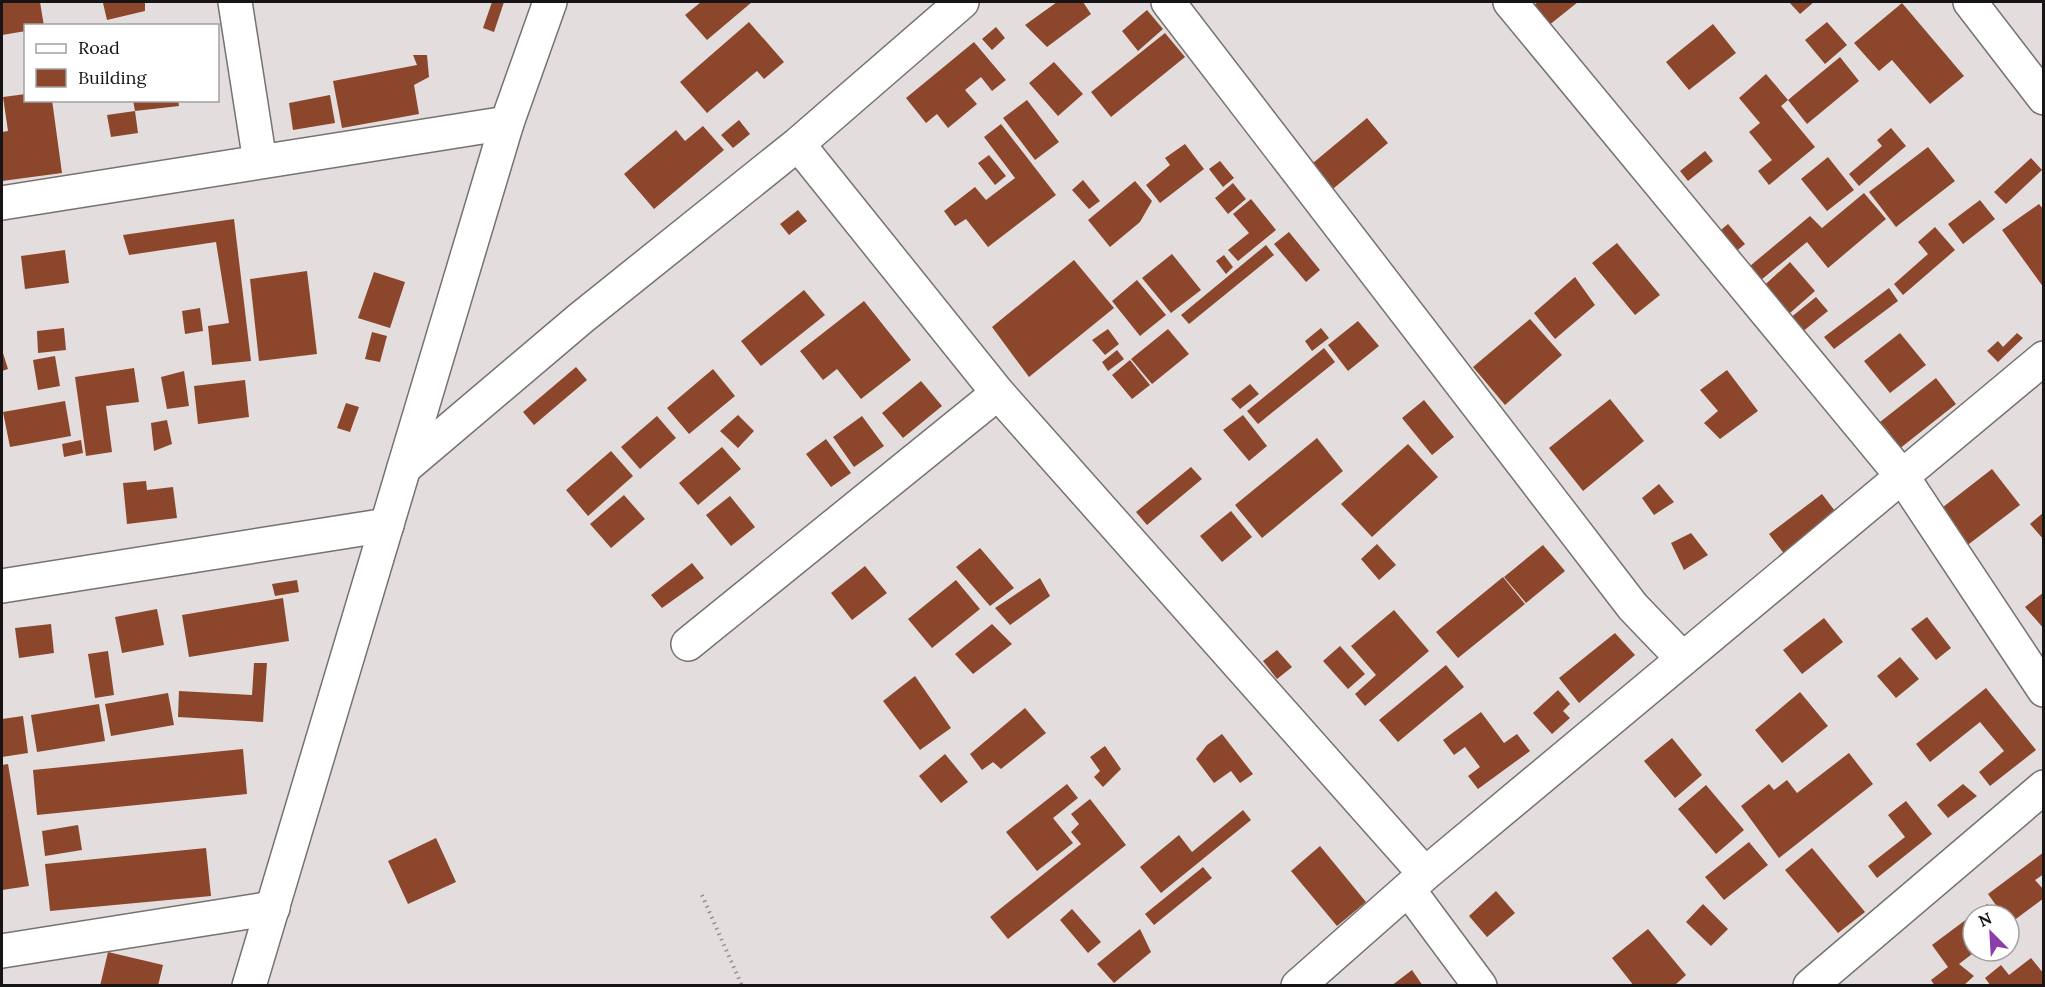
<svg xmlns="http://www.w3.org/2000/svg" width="2045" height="987" viewBox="0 0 2045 987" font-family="Lora,serif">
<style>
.building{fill:#8c462b}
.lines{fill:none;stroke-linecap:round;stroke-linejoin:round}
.minor-casing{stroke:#767270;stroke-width:36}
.major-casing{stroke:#767270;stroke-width:36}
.path{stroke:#94908f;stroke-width:4;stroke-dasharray:1.5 4.5;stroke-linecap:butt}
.minor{stroke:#fff;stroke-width:33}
.major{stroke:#fff;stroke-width:33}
</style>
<rect width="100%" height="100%" fill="#e3dedd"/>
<!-- building -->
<path class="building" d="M2 2H40L44 26H26V31L2 35Z
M107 2H145V11L107 20 103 3Z
M492 2H504L494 32 483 28Z
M701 2H752L707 40 685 15Z
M1057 2H1083L1091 14 1047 47 1025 25Z
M1538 2H1578L1543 30 1527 10Z
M1789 2H1814L1800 14Z
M1902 3 1964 76 1930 104 1892 60 1879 71 1854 43Z
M1147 10 1163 29 1138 51 1122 31Z
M749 22 784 62 764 79 757 71 707 113 680 82Z
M1827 22 1847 45 1825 64 1805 40Z
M1713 24 1736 53 1689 90 1666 62Z
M996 27 1005 38 992 50 982 39Z
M1165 33 1185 57 1111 117 1091 92Z
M974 42 1006 80 992 91 981 77 965 90 977 104 948 128 937 114 926 123 906 98Z
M413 55H427L429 77 414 85 419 114 342 128 333 81 417 65Z
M1840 57 1859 81 1807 124 1788 100Z
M1054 62 1083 94 1058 116 1029 83Z
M1766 74 1788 100 1781 106 1815 147 1769 185 1758 171 1772 160 1749 132 1760 123 1739 98Z
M26 94V100H52L62 173 2 181V132L8 131 3 97Z
M330 95 335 123 293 130 289 103Z
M133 100H178L179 106 135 111Z
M1027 100 1059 142 1035 160 1003 118Z
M135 111 138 133 111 137 107 115Z
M1367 118 1388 143 1328 193 1307 168Z
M739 120 750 134 733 148 721 135Z
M1001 124 1056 195 988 247 966 219 955 226 944 211 975 187 986 200 1015 178 984 137Z
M703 126 724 150 654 209 624 174 676 130 685 141Z
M1891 128 1906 146 1859 186 1849 174 1882 146 1877 140Z
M1185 144 1204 169 1160 203 1146 185 1170 165 1165 158Z
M1928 147 1955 181 1896 227 1869 192Z
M1705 151 1713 161 1688 181 1680 171Z
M989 155 1006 176 995 185 978 163Z
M1828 157 1854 190 1827 211 1801 179Z
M2031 158 2042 170 2006 204 1994 192Z
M1220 161 1234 178 1223 187 1209 169Z
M1083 180 1100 201 1089 209 1072 190Z
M1135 181 1152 201 1140 222 1110 247 1088 220Z
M1233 183 1246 199 1228 214 1215 198Z
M1864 193 1886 219 1828 268 1807 242 1755 285 1744 271 1810 216 1822 228Z
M1251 199 1276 230 1238 261 1228 250 1249 233 1233 214Z
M1980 200 1995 219 1963 244 1948 224Z
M2039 204 2044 210V288L2002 230Z
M798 210 807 221 789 235 780 224Z
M234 219 251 361 212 365 208 326 229 323 216 242 129 255 123 235Z
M1728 224 1745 244 1727 259 1710 239Z
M1935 227 1955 250 1903 295 1894 284 1928 254 1918 242Z
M1289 232 1320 270 1306 282 1274 244Z
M1617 243 1660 295 1635 315 1592 263Z
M1266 245 1274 255 1189 324 1181 315Z
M65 250 69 283 25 289 21 256Z
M1172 254 1201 290 1171 313 1142 278Z
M1224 255 1233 267 1226 274 1216 261Z
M1074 260 1114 308 1029 377 992 327Z
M1790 262 1815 291 1782 320 1757 292Z
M307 271 317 354 259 361 250 279Z
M374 272 405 282 390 328 358 318Z
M1575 277 1595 305 1555 339 1534 313Z
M1137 280 1166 315 1140 336 1112 301Z
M1889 288 1898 301 1834 349 1824 337Z
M804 290 825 315 761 366 741 341Z
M1816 297 1828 311 1796 337 1784 323Z
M864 301 911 360 861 399 837 369 823 380 800 351Z
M200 308 203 331 185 334 182 311Z
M1530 319 1562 355 1505 405 1473 367Z
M1358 321 1379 346 1348 371 1328 345Z
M64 328 66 350 38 353 37 331Z
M1321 328 1329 338 1312 351 1305 341Z
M1108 329 1119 344 1105 355 1092 340Z
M1168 329 1189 354 1152 384 1131 359Z
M372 332 387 336 380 362 365 359Z
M1900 333 1926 365 1890 393 1864 361Z
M2017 333 2023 338 1998 362 1987 351 1998 341 2003 347Z
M1324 348 1335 362 1258 424 1247 411Z
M2 350 8 369 2 371Z
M1117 350 1124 359 1108 371 1102 362Z
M55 356 60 386 38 390 33 360Z
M1130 360 1150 385 1132 399 1112 375Z
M576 367 587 380 534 425 523 412Z
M134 368 139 402 106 406 112 452 86 456 75 377Z
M713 369 735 396 689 434 667 408Z
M1727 370 1758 411 1720 439 1704 423 1718 411 1700 390Z
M184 371 189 406 167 409 161 377Z
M1936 378 1956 404 1889 457 1877 442 1889 432 1880 422Z
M245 380 249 417 198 424 194 386Z
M921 381 942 406 903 438 882 413Z
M1250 384 1259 394 1240 409 1231 399Z
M1610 399 1644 441 1583 491 1549 448Z
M1424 400 1454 437 1432 455 1402 418Z
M65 401 71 436 10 447 3 412Z
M346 403 359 407 350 432 337 428Z
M738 415 754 431 738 448 720 431Z
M1243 415 1267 446 1249 461 1223 430Z
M657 416 676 438 640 469 621 447Z
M862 416 884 446 854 467 833 437Z
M167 420 172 444 154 451 151 423Z
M1317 438 1343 471 1262 538 1235 505Z
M826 439 851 473 831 487 806 454Z
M81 440 83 453 64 457 62 444Z
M1408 444 1438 477 1372 537 1341 504Z
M722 447 741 469 698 505 679 483Z
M611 451 633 476 588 516 566 490Z
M1191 467 1202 479 1147 525 1136 512Z
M1992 469 2020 505 1965 547 1938 511Z
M146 481 147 490 173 487 177 518 127 524 123 483Z
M1659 484 1674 502 1654 515 1642 498Z
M1822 494 1838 515 1785 555 1769 534Z
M624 495 645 519 611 548 590 524Z
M730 496 755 527 731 546 706 515Z
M1231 511 1252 537 1222 562 1200 536Z
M2044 512V540L2030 524Z
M1691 533 1708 555 1684 570 1671 543Z
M1377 544 1396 565 1379 580 1361 559Z
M1543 545 1565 571 1526 603 1504 577Z
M980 548 1014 588 990 606 956 567Z
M692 563 704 578 662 608 651 595Z
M865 566 887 593 852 620 831 593Z
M1503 577 1525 604 1458 658 1436 632Z
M1040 578 1050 596 1010 625 995 608Z
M297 580 299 592 275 596 272 584Z
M956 580 980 609 932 648 908 619Z
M2044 592V629L2025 607Z
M283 598 289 641 189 657 182 615Z
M157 609 164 645 122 653 115 617Z
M1394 610 1429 651 1365 706 1355 694 1376 675 1351 646Z
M1927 617 1951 648 1936 660 1911 629Z
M1824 618 1843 642 1802 674 1783 650Z
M51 624 54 653 19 658 15 628Z
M992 624 1012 644 973 674 955 654Z
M1615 633 1635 655 1579 703 1559 678Z
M1340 646 1365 674 1348 689 1323 661Z
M1277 650 1292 667 1277 679 1263 661Z
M108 651 114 695 95 698 88 654Z
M1900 657 1919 679 1896 698 1877 676Z
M254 663H267L263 722 178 717 179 691 252 695Z
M1446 665 1464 687 1398 742 1379 720Z
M915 676 951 728 920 750 883 701Z
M1986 688 2036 750 1990 786 1979 772 2004 751 1980 722 1930 762 1916 744Z
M1558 690 1570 704 1563 711 1570 718 1552 734 1533 713Z
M1800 692 1828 726 1782 763 1755 730Z
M168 693 174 725 111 736 105 704Z
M99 704 105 741 37 752 31 715Z
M1025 708 1046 733 1001 769 993 762 982 770 970 754Z
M1481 712 1504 743 1517 734 1530 751 1478 789 1468 776 1480 767 1465 747 1454 755 1443 740Z
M23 716 28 753 2 757V719Z
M1222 734 1253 774 1240 783 1231 771 1214 783 1196 759 1207 745Z
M1672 738 1702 775 1675 798 1644 761Z
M1105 746 1121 769 1103 787 1094 777 1100 771 1090 757Z
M243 749 247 794 37 815 33 770Z
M1849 753 1873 784 1779 858 1741 806 1769 784 1774 790 1787 780 1797 793Z
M945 754 968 782 941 803 919 776Z
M8 764 29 886 2 890V765Z
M1067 784 1078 798 1053 818 1073 843 1037 871 1006 832Z
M1963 784 1977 796 1948 818 1937 805Z
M1706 785 1744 830 1716 854 1678 809Z
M1090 799 1126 845 1008 939 990 917 1081 844 1071 832 1079 824 1071 814Z
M1906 801 1932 834 1877 878 1868 866 1905 837 1888 815Z
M1243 810 1251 820 1161 893 1140 867 1179 835 1192 852Z
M78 825 82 850 45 856 42 831Z
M436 838 456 882 408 904 388 861Z
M1749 842 1768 865 1724 900 1705 877Z
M1320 846 1366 902 1337 926 1291 871Z
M206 848 211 896 50 911 45 864Z
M1812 848 1865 912 1838 933 1785 870Z
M2044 852V874L2035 880 2044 890V898L2009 924V915H2003L1988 894Z
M1203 867 1212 878 1154 925 1145 914Z
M1496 891 1515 913 1487 937 1469 916Z
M1703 904 1728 929 1711 946 1686 922Z
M1987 904 1996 915H1973V951H1976L1959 964 1974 976 1963 986H1935L1931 980 1948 967 1932 945Z
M1072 909 1101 942 1088 953 1060 920Z
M1140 929 1151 952 1114 983 1097 964Z
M1648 929 1686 975 1674 986H1634L1612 958Z
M108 952 163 965 158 986H100Z
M2031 958 2044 974V986H1991L1985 978 2001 965 2009 975Z
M1412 970 1423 986H1391Z"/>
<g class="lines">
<defs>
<path id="minor" d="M235 2 260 162
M1168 2 1633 607 1683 659
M1510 2 1902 476 2044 690
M1970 2 2044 98
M798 144 998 393 1425 874
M2 203 507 123
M404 468 581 318 798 144 962 2
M2 586 387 525
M688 644 998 393
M1408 889 1480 986
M2 951 273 908
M1298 986 1425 874 2044 358
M1810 986 2044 787"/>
<path id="major" d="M249 986 507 123 550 2"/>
</defs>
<!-- minor casing -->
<use href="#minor" class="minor-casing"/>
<!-- major casing -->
<use href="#major" class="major-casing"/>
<!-- path -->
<path class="path" d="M702 895 742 986"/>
<!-- minor -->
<use href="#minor" class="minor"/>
<!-- major -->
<use href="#major" class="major"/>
</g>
<!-- border -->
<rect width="2045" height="987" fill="none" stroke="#161414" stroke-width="6"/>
<!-- legend -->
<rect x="24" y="24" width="195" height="78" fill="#ffffff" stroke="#a2a1a1" stroke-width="1.5"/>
<rect x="36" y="44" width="30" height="9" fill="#ffffff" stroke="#a2a1a1" stroke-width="1.5"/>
<text x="78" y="54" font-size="18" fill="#161414">Road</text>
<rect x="36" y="69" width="30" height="18" fill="#8c462b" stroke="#a2a1a1" stroke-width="1.5"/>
<text x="78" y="84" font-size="18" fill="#161414">Building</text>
<!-- north arrow -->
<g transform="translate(1991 933) rotate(336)"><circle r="28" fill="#ffffff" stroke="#a2a1a1" stroke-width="1.5"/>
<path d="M0-4.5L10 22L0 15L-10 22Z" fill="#8d3cab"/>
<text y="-9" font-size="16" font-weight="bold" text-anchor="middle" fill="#161414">N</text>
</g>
</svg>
